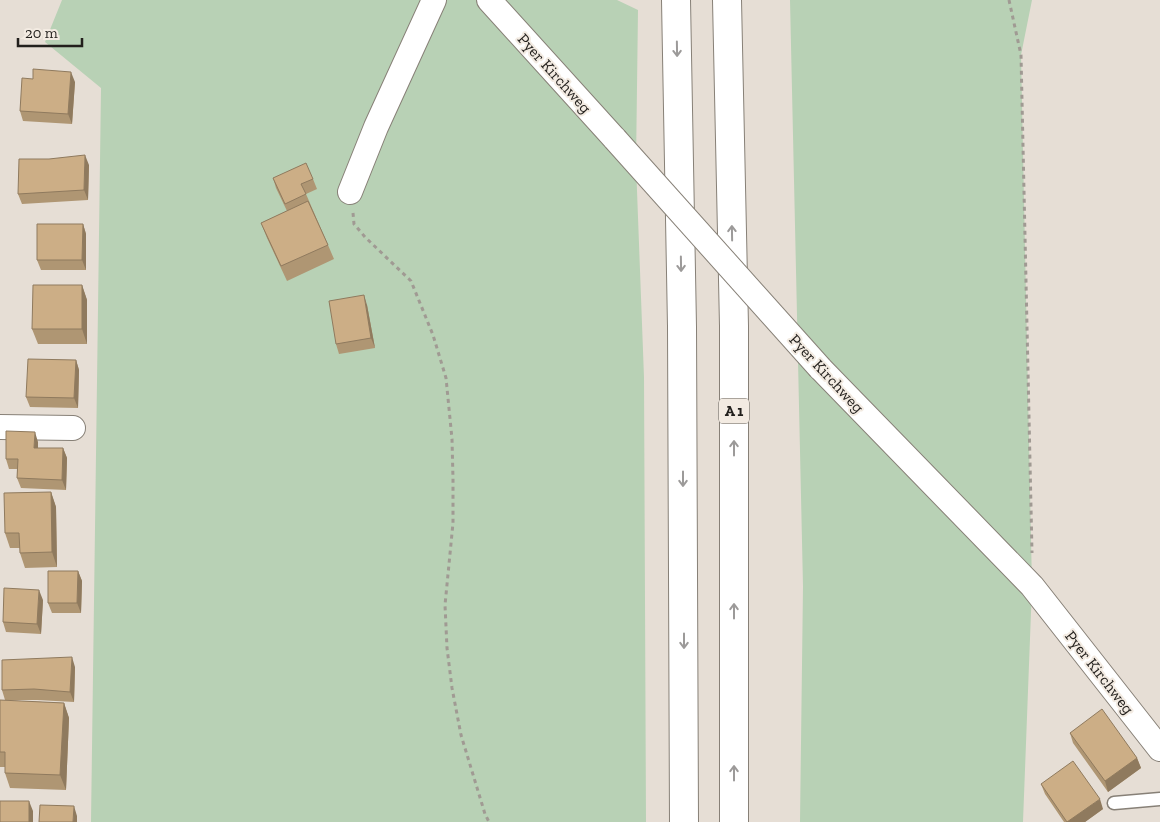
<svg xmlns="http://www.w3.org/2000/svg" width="1160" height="822" viewBox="0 0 1160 822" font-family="'Zilla Slab',serif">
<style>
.green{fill:#b8d1b5}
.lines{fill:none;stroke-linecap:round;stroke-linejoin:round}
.service-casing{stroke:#878077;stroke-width:15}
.minor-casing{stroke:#878077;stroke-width:26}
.motorway-casing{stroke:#878077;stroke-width:30}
.path{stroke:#a09a93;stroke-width:3;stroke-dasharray:4 4;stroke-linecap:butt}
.service{stroke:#fff;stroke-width:12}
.minor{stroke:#fff;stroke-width:24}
.motorway{stroke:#fff;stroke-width:28}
.minor-bridge-casing{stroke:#878077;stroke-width:26;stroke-linecap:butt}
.minor-bridge{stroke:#fff;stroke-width:24}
.wall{fill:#af9673}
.shaded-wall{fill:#8f7a5e}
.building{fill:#ccae86;stroke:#8f7a5e}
.oneway{stroke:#9c9a99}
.labels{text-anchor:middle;stroke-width:4;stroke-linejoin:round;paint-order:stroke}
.shield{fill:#f3ebe2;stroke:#615c57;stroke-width:1}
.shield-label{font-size:15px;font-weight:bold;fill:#221f1c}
.street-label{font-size:16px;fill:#221f1c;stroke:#f3ebe2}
</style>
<rect width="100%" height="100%" fill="#e6ded5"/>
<!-- green -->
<path class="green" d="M62 0H617L638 10 636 164 644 377 646 822H91L101 88 45 42Z
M790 0H1032L1021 55 1032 586 1023 822H800L803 586Z"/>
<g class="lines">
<defs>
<path id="service" d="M1114 803 1160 799"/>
<path id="minor" d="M489 0 615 139
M350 192 376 127 434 0
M820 368 1032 586 1160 749
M0 427 73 428"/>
<path id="motorway" d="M676 0 682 327 684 822
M727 0 734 326V822"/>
</defs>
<!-- service casing -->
<use href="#service" class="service-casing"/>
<!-- minor casing -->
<use href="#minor" class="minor-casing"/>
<!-- motorway casing -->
<use href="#motorway" class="motorway-casing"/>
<!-- path -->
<path class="path" d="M1009 0 1021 55 1032 553
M353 213 354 224 365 237 411 281 433 335 446 378 452 439 453 479V523L445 605 447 648 452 688 461 735 485 814 489 822"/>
<!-- service -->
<use href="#service" class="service"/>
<!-- minor -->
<use href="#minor" class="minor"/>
<!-- motorway -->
<use href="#motorway" class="motorway"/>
<defs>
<path id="minor-bridge" d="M615 139 820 368"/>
</defs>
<!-- minor-bridge casing -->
<use href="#minor-bridge" class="minor-bridge-casing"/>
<!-- minor-bridge -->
<use href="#minor-bridge" class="minor-bridge"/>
</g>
<!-- wall -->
<path class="wall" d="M33 79 75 82 72 124 23 121 20 111Z
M89 165 88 200 22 204 18 194Z
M273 178 313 179 317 189 306 194 328 245 334 259 287 281 267 238 261 223 287 211 276 188Z
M83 224 86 234V270H41L37 260Z
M82 285 87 300V344H38L32 329Z
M367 305 375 348 339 354 336 344Z
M76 360 79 370 78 408 30 407 26 397Z
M38 442V448H63L67 458 66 490 21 488 17 478V469H9L6 459Z
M51 492 56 507 57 567 25 568 20 553V548H10L5 533Z
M78 571 82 581 81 613H52L48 603Z
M43 600 41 634 6 632 3 622Z
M75 667 74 702 37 700H5L2 690Z
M0 700 64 703 69 718 66 790 10 788 5 773V767H0Z
M1070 733 1137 758 1141 768 1108 792 1073 743Z
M1041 784 1103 809 1085 822H1064L1045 794Z"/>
<!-- shaded-wall -->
<path class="shaded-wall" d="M71 72 75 82 72 124 68 114Z
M85 155 89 165 88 200 84 190Z
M83 224 86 234V270L82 260Z
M82 285 87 300V344L82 329Z
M364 295 367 305 375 348 371 338Z
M76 360 79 370 78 408 74 398Z
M35 432 38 442V458L34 448Z
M63 448 67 458 66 490 62 480Z
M51 492 56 507 57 567 52 552Z
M78 571 82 581 81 613 77 603Z
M39 590 43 600 41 634 37 624Z
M72 657 75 667 74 702 70 692Z
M64 703 69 718 66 790 60 775Z
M1137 758 1141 768 1108 792 1105 781Z
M1100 799 1103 809 1085 822H1067Z
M29 801 33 811V822H29Z
M74 806 77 816V822H73Z"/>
<!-- building -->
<path class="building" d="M33 69 71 72 68 114 20 111 22 78 33 79Z
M85 155 84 190 18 194 19 159H49Z
M306 163 313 179 301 184 306 194 285 204 273 178Z
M308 201 328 245 281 266 261 223Z
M37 224H83L82 260H37Z
M33 285H82V329H32Z
M364 295 371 338 336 344 329 301Z
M28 359 76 360 74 398 26 397Z
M6 431 35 432 34 448H63L62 480 17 478 18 459H6Z
M51 492 52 552 20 553 19 533H5L4 493Z
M48 571H78L77 603H48Z
M4 588 39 590 37 624 3 622Z
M72 657 70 692 34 689 2 690V660Z
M0 700 64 703 60 775 5 773V752H0Z
M1102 709 1137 758 1105 781 1070 733Z
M1073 761 1100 799 1067 822 1041 784Z
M0 801H29V822H0Z
M40 805 74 806 73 822H39Z"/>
<!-- one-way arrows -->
<defs><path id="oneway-shaft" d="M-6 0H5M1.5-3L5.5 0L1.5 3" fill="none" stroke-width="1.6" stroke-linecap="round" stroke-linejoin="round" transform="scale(1.25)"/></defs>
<g class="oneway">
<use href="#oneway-shaft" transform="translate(677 49) rotate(89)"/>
<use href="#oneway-shaft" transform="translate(732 233) rotate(-91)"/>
<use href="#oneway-shaft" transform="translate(681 264) rotate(89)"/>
<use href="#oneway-shaft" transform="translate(734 448) rotate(-90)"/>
<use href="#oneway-shaft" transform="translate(683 479) rotate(90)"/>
<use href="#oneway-shaft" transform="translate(734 611) rotate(-90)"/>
<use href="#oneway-shaft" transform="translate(684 641) rotate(90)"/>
<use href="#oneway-shaft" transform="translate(734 773) rotate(-90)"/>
</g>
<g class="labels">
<!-- shield labels -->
<rect class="shield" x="719" y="398.5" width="30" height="25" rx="4"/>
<g class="shield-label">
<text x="734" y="416">A 1</text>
</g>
<!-- street labels -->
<g class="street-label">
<text transform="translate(555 73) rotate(48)" y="6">Pyer Kirchweg</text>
<text transform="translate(827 373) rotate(47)" y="6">Pyer Kirchweg</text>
<text transform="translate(1100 672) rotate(52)" y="6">Pyer Kirchweg</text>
</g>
</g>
<!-- scale -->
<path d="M18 38v8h64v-8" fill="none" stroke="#221f1c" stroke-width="2.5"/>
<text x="25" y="38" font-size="15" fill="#221f1c" stroke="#f3ebe2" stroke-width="4" paint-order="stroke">20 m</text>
</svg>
